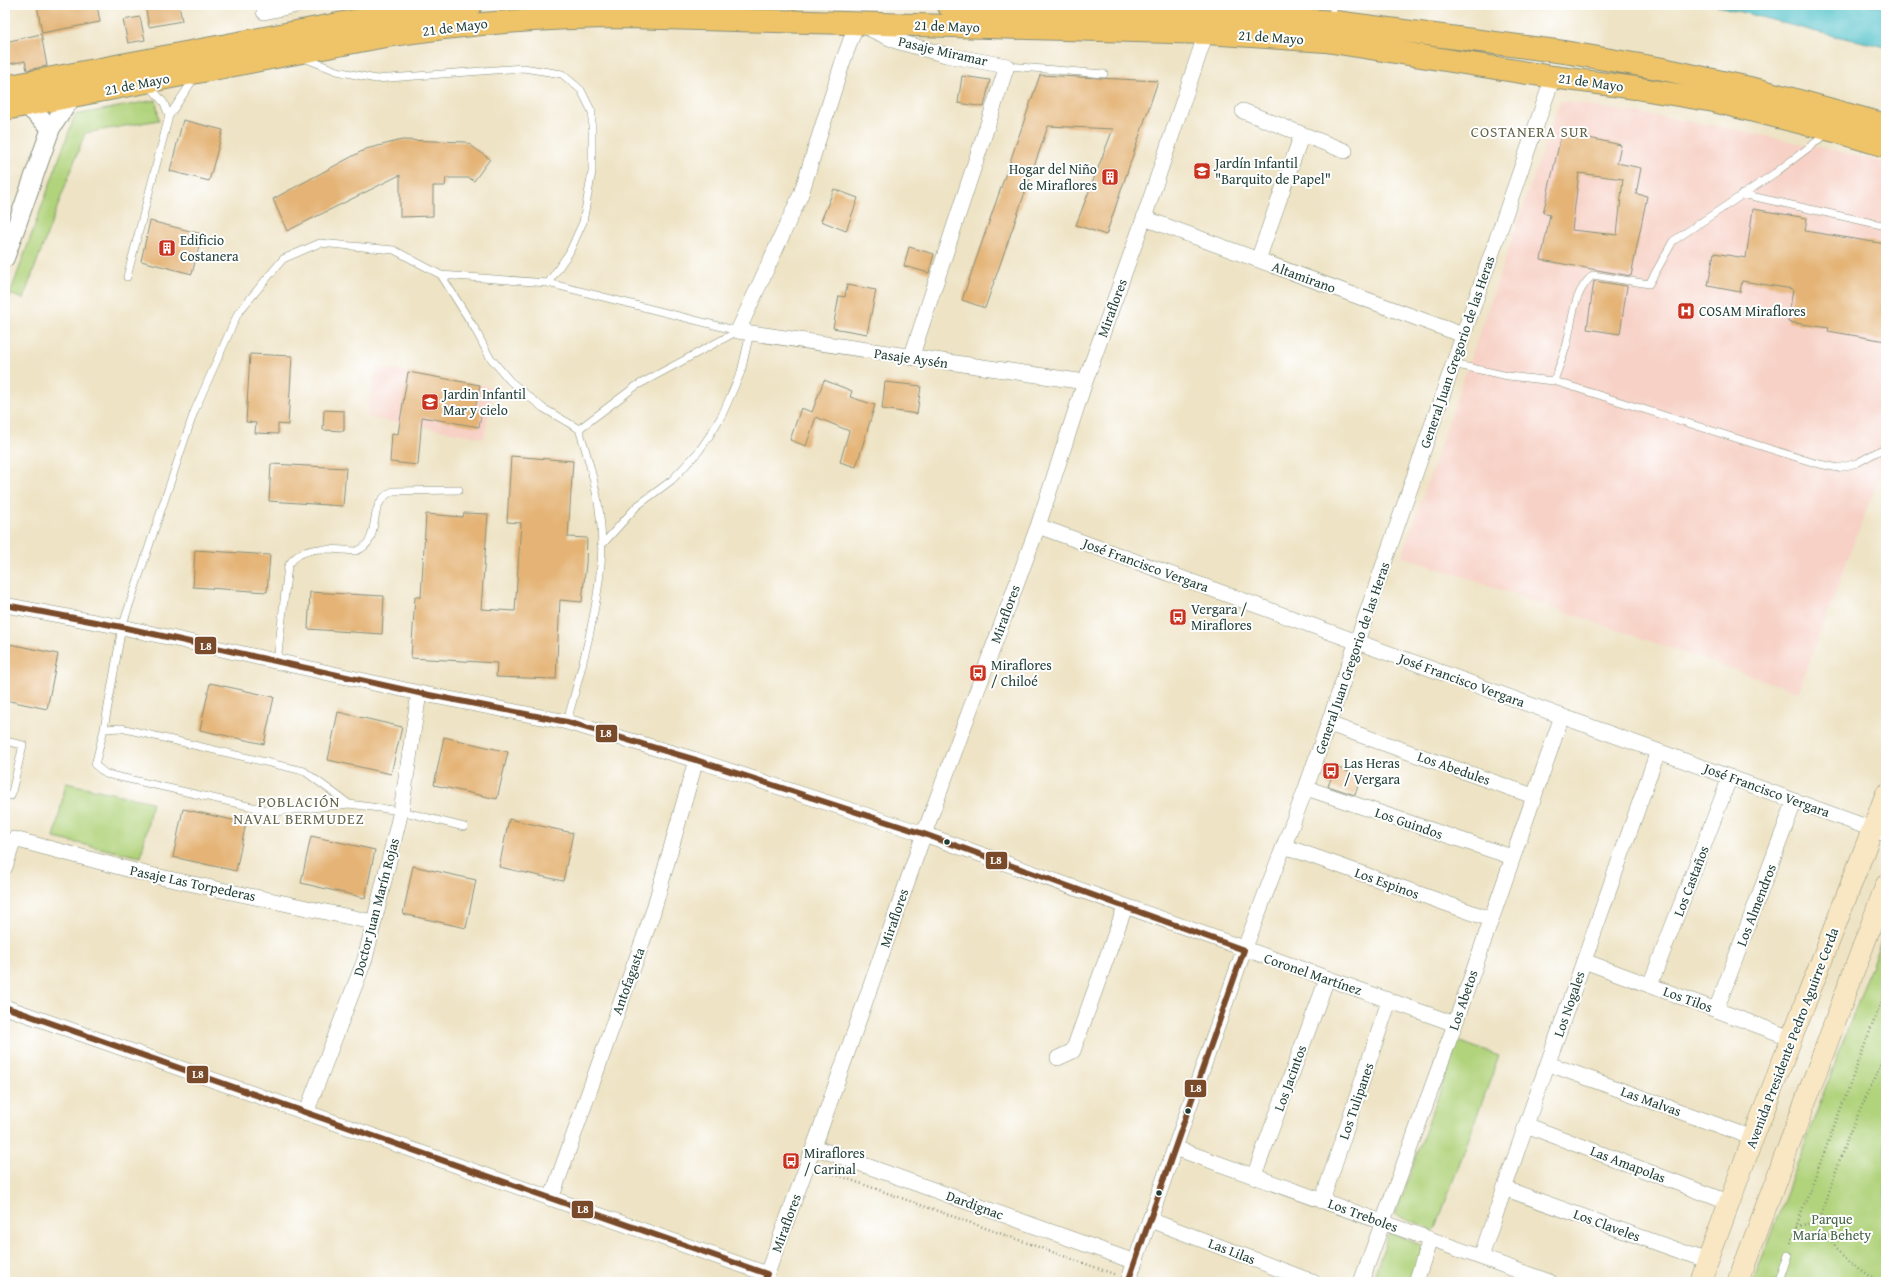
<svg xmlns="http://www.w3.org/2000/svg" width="1891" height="1287" viewBox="0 0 1891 1287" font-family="'Gentium Book Plus',serif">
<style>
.built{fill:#f7d1c6}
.green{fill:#b1d37b;stroke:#688858}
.water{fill:#55c3ca;stroke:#3a807f}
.building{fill:#e4b375;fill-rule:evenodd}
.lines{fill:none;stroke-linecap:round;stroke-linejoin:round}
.service-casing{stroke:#86907c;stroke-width:8}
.minor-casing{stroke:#86907c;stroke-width:16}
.tertiary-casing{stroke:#86907c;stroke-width:20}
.secondary-casing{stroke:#86907c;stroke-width:22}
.primary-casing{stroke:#86907c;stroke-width:24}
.path{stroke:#86907c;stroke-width:2.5;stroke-dasharray:1 3;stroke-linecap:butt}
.service{stroke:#fff;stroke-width:7}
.minor{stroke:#fff;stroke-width:15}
.tertiary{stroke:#fff;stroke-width:18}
.secondary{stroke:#f9e7c3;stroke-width:21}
.primary{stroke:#efc469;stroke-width:22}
.bus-1-casing{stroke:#fff;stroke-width:9}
.bus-1{stroke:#7a4b2a;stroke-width:6}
.bus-dot{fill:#1f3d34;stroke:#fff;stroke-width:1.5}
.labels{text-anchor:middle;stroke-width:4;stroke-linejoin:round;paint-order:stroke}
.street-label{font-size:14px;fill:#1f3d34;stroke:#fff}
.poi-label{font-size:14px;fill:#1f3d34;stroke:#fff;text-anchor:start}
.park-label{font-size:14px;fill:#446246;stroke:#fff}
.neighbourhood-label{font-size:15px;letter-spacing:1px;fill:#64664b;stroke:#fff}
.line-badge{stroke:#fff;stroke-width:1.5}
.badge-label{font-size:11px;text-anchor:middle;font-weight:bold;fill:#fff}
</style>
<rect width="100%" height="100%" fill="#fff"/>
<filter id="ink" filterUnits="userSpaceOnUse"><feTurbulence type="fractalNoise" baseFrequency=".025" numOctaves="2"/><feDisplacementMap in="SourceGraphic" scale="8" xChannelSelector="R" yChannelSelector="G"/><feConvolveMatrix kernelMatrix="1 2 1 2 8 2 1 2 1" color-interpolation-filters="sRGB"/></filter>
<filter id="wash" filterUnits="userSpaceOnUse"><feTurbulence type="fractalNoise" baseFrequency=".012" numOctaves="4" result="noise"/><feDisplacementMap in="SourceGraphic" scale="16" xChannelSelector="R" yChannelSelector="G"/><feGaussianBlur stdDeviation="0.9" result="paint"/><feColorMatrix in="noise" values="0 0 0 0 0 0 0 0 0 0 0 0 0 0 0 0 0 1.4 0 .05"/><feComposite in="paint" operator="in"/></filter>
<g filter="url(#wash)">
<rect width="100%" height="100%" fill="#eee3c5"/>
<!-- built -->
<path class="built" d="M1560 101 1724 127 1868 158 1886 164V458L1798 692 1402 556Z
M376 367 493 387 484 438 367 417Z"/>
<!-- green -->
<path class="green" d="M156 100 159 120 85 133 23 299 10 294 75 115Z
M66 783 152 802 141 857 54 838Z
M1886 927V1282H1753Z
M1458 1041 1499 1056 1435 1230 1395 1215Z
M1389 1233 1424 1246 1411 1282H1372Z"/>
<!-- water -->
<path class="water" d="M1715 5H1886V47L1817 32Z"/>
<g id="blocks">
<!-- building -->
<path class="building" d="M37 5H97L100 22 42 33Z
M145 5H179L182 21 149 27Z
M140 17 145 40 128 43 123 20Z
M41 34 47 66 27 70 25 61 5 65V42Z
M1040 75 1158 81 1106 235 1076 225 1113 129 1048 126 985 308 962 300Z
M962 76 990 80 984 107 958 103Z
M183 120 223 130 209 181 170 171Z
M1562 132 1621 145 1617 163 1641 168 1636 194 1647 196 1631 276 1541 260 1550 215 1543 213ZM1579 173 1623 179 1617 235 1572 230Z
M402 140 466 142 490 159 474 181 469 178H446L445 186H433V216L400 217V175L287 231 273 199 366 149Z
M834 189 858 198 846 231 821 221Z
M1753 209 1807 218 1805 231 1886 244V341L1828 331 1829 328 1788 322 1793 289 1742 281 1740 292 1708 286 1714 253 1746 258Z
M150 221 202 234 192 274 141 261Z
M909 247 934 254 929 273 904 266Z
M1594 281 1627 286 1620 334 1587 329Z
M847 285 876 290 867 334 833 328 839 296 845 297Z
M250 354 292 356 288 425 278 424V434L255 433 256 423 246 422Z
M408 372 480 385 475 409 482 410 479 427 422 417 418 465 390 462 392 433 398 434Z
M824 380 852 391 850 397 875 405 856 467 840 462 849 431 816 417 806 446 790 440 801 408 812 412Z
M885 382 921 386 917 414 882 409Z
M324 410 344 411V431L323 430Z
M511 456 573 461 568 537 587 538 586 563 582 602 560 600 556 679 496 677 497 663 411 658 415 597H421L426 514 463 517 464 513 488 514 481 609 515 611 521 523 507 522Z
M271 464 346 468 343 506 269 501Z
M195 550 270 555 267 592 193 587Z
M310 592 384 596 382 634 308 629Z
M5 643 58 654 47 709 5 700Z
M210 683 274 697 264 744 200 730Z
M338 712 402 727 391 774 328 760Z
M444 737 508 752 497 799 434 785Z
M1336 767 1361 777 1355 795 1328 786Z
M183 809 246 823 236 871 173 857Z
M509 819 573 833 563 881 499 867Z
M311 836 375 850 365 898 301 883Z
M413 866 476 880 466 928 403 914Z"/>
</g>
</g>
<g filter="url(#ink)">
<use href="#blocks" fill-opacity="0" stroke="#86907c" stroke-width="1"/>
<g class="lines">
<defs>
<path id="service" d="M1332 5 1335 20
M304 58 337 71 376 79 523 68 562 74 581 90 592 112V172L583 222 569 253 548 283
M1007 66 1104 74
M149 85 164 103 169 116
M1742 194 1886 226
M441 275 475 329 489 356 510 381 543 408 579 429C593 472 605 518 601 564 596 618 581 670 567 722
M127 277 169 116 195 77
M1453 364 1508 376 1554 381C1558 368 1564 356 1567 343 1573 318 1573 292 1593 275L1649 284 1673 241 1775 173 1828 133
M1554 381 1815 463 1838 468 1857 463 1886 447
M579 429 636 386 738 331
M601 546 637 506 672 480 699 451 710 435 722 415 741 372 750 333
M277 662 288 566C303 542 332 550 356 551 385 541 363 505 393 491L459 490
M121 728 304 771 349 804 275 812 106 774 95 765 104 729Z
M104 729 122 627 194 412 238 313 283 259 320 243 394 250 441 275 548 283 738 331
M5 741 23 745 11 796 5 794
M349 804 401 811 464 827
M1779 1282 1788 1255"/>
<path id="minor" d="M264 12 297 5
M1243 111 1345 151
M1144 218 1463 335
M1258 260 1302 134
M911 358 1007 66 946 55 896 41 857 23 843 61 801 194 738 331 1085 382
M1038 526 1886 834
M5 605 122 627 419 693 567 722 696 760 924 834 1455 1024
M1329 724 1533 796
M1306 788 1512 857
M1284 846 1490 919
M5 867 14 839 146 874 373 922
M1584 961 1792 1038
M1650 985 1730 777
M5 1007 767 1274
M1716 1010 1795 800
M1058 1058 1073 1051 1125 907
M1549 1064 1753 1138
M306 1113 365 959 401 811 419 693
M1526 1125 1730 1203
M814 1147 1135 1262
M1175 1148 1550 1282
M1254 1176 1327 979
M1506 1189 1708 1261
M551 1199 653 912 696 760
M1322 1201 1389 1001
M1150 1220 1313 1282
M1481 1257 1526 1125 1658 751
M764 1282 820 1130 924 834 1038 526 1085 382 1144 218 1206 33
M1128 1282 1244 950 1306 788 1553 77
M1361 1282 1455 1024 1562 716
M1416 1282 1430 1239"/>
<path id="tertiary" d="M26 105 51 128
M5 258 51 128 72 97"/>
<path id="secondary" d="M1700 1282 1753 1138 1886 794
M1738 1282 1886 885"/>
<path id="primary" d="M948 5 1234 15 1335 22 1564 52 1663 69 1763 91 1886 125
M5 87 370 18 471 5
M5 109 380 37C462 24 544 17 627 17L1206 33 1326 41 1553 77 1636 88 1714 101 1831 130 1886 146"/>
</defs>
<!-- service casing -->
<use href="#service" class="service-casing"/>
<!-- minor casing -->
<use href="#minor" class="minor-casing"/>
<!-- tertiary casing -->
<use href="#tertiary" class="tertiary-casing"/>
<!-- secondary casing -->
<use href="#secondary" class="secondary-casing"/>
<!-- primary casing -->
<use href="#primary" class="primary-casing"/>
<!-- path -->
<path class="path" d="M823 1170 1114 1274
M1819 1222C1833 1250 1855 1267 1881 1282
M1796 1226 1819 1222 1846 1141 1886 1053
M1791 1243 1796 1227 1886 989"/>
<!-- service -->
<use href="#service" class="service"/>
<!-- minor -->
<use href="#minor" class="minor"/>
<!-- tertiary -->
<use href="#tertiary" class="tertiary"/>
<!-- secondary -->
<use href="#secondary" class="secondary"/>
<!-- primary -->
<use href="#primary" class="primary"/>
<defs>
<path id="bus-1" d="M5 605 122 627 419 693 567 722 696 760 924 834 1244 950 1128 1282
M5 1007 767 1274 764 1282"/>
</defs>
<!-- bus-1 casing -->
<use href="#bus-1" class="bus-1-casing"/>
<!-- bus-1 -->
<use href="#bus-1" class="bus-1"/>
</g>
</g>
<!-- icons -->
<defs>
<symbol id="school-square" viewBox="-11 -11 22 22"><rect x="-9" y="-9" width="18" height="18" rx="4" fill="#c8321e" stroke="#fff"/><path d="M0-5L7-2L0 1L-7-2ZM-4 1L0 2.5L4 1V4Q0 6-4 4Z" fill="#fff"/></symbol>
<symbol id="building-square" viewBox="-11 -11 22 22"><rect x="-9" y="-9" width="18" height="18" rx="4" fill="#c8321e" stroke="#fff"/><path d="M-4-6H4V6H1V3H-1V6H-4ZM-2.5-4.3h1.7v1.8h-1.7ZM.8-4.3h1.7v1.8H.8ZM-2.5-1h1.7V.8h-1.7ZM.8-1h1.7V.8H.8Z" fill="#fff"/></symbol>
<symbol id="hospital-square" viewBox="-11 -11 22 22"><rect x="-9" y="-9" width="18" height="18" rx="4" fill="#c8321e" stroke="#fff"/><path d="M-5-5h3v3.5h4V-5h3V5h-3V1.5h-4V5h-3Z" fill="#fff"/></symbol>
<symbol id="bus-square" viewBox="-11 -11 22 22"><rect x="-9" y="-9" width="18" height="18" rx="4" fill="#c8321e" stroke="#fff"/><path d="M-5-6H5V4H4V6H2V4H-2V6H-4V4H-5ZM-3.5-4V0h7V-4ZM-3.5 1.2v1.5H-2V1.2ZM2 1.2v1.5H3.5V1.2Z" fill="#fff"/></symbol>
</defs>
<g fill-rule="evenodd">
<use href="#school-square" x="1192" y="161" width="20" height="20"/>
<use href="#building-square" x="1100" y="167" width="20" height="20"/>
<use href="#building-square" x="157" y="238" width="20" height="20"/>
<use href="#hospital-square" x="1676" y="301" width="20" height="20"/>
<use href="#school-square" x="420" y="392" width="20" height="20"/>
<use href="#bus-square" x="1168" y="607" width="20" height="20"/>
<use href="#bus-square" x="968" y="663" width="20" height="20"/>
<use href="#bus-square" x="1321" y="761" width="20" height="20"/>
<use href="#bus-square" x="781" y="1151" width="20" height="20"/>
</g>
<!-- markers -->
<g class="bus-dot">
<circle cx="947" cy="842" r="3.5"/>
<circle cx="1188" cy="1111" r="3.5"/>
<circle cx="1159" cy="1193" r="3.5"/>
</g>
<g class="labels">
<!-- street labels -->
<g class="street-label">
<text transform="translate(947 26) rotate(2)" y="5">21 de Mayo</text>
<text transform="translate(455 27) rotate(-7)" y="5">21 de Mayo</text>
<text transform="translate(1271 37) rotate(4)" y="5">21 de Mayo</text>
<text transform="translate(943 51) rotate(13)" y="5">Pasaje Miramar</text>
<text transform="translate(1591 82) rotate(8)" y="5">21 de Mayo</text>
<text transform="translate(137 84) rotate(-11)" y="5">21 de Mayo</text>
<text transform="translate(1304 277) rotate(20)" y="5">Altamirano</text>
<text transform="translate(1112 308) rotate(-70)" y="5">Miraflores</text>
<text transform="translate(1457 352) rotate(-71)" y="5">General Juan Gregorio de las Heras</text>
<text transform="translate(911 358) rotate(8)" y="5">Pasaje Aysén</text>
<text transform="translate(1146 565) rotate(20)" y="5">José Francisco Vergara</text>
<text transform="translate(1005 614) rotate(-70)" y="5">Miraflores</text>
<text transform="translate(1352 658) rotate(-71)" y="5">General Juan Gregorio de las Heras</text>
<text transform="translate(1462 680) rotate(20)" y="5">José Francisco Vergara</text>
<text transform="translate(1454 768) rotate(19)" y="5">Los Abedules</text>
<text transform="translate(1767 790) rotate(20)" y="5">José Francisco Vergara</text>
<text transform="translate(1409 823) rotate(19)" y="5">Los Guindos</text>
<text transform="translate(1691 881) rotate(-69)" y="5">Los Castaños</text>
<text transform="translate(193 883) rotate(12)" y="5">Pasaje Las Torpederas</text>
<text transform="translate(1387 883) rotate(20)" y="5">Los Espinos</text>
<text transform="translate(1756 905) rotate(-69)" y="5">Los Almendros</text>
<text transform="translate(376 907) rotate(-75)" y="5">Doctor Juan Marín Rojas</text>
<text transform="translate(894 918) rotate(-71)" y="5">Miraflores</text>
<text transform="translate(1313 974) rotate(19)" y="5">Coronel Martínez</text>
<text transform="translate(628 981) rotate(-70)" y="5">Antofagasta</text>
<text transform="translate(1688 999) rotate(20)" y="5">Los Tilos</text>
<text transform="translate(1463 1000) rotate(-71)" y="5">Los Abetos</text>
<text transform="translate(1569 1004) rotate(-71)" y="5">Los Nogales</text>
<text transform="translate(1792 1038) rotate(-69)" y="5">Avenida Presidente Pedro Aguirre Cerda</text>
<text transform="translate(1290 1078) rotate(-70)" y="5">Los Jacintos</text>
<text transform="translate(1356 1101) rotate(-71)" y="5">Los Tulipanes</text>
<text transform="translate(1651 1101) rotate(20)" y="5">Las Malvas</text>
<text transform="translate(1628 1164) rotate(21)" y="5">Las Amapolas</text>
<text transform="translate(975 1205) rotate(20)" y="5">Dardignac</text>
<text transform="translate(1363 1215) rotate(20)" y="5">Los Treboles</text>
<text transform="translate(786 1223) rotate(-70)" y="5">Miraflores</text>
<text transform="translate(1607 1225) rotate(20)" y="5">Los Claveles</text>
<text transform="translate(1232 1251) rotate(21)" y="5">Las Lilas</text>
</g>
<!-- poi labels -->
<g class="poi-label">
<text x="1215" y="168">Jardín Infantil<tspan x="1215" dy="16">"Barquito de Papel"</tspan></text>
<text x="1097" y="174" text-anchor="end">Hogar del Niño<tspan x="1097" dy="16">de Miraflores</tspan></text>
<text x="180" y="245">Edificio<tspan x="180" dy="16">Costanera</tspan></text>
<text x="1699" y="316">COSAM Miraflores</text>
<text x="443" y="399">Jardin Infantil<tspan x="443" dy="16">Mar y cielo</tspan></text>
<text x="1191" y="614">Vergara /<tspan x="1191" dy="16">Miraflores</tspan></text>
<text x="991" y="670">Miraflores<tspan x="991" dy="16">/ Chiloé</tspan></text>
<text x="1344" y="768">Las Heras<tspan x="1344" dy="16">/ Vergara</tspan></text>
<text x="804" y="1158">Miraflores<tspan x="804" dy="16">/ Carinal</tspan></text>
</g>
<!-- park labels -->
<g class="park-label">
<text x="1832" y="1224">Parque<tspan x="1832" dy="16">María Behety</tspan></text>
</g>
<!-- neighbourhood labels -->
<g class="neighbourhood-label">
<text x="1530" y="137">COSTANERA SUR</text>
<text x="299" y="807">POBLACIÓN<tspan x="299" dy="17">NAVAL BERMUDEZ</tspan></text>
</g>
</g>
<g class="line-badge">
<rect x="194" y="636" width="23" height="19" rx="4" fill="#7a4b2a"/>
<rect x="595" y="724" width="23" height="19" rx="4" fill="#7a4b2a"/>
<rect x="985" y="851" width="23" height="19" rx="4" fill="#7a4b2a"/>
<rect x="186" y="1065" width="23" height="19" rx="4" fill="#7a4b2a"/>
<rect x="1184" y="1079" width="23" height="19" rx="4" fill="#7a4b2a"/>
<rect x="571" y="1200" width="23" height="19" rx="4" fill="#7a4b2a"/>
</g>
<g class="badge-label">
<text x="206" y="650">L8</text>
<text x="606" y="737">L8</text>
<text x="996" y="864">L8</text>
<text x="198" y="1078">L8</text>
<text x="1196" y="1092">L8</text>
<text x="583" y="1213">L8</text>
</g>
<!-- margin -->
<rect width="1891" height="1287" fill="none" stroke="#fff" stroke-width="20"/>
</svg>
